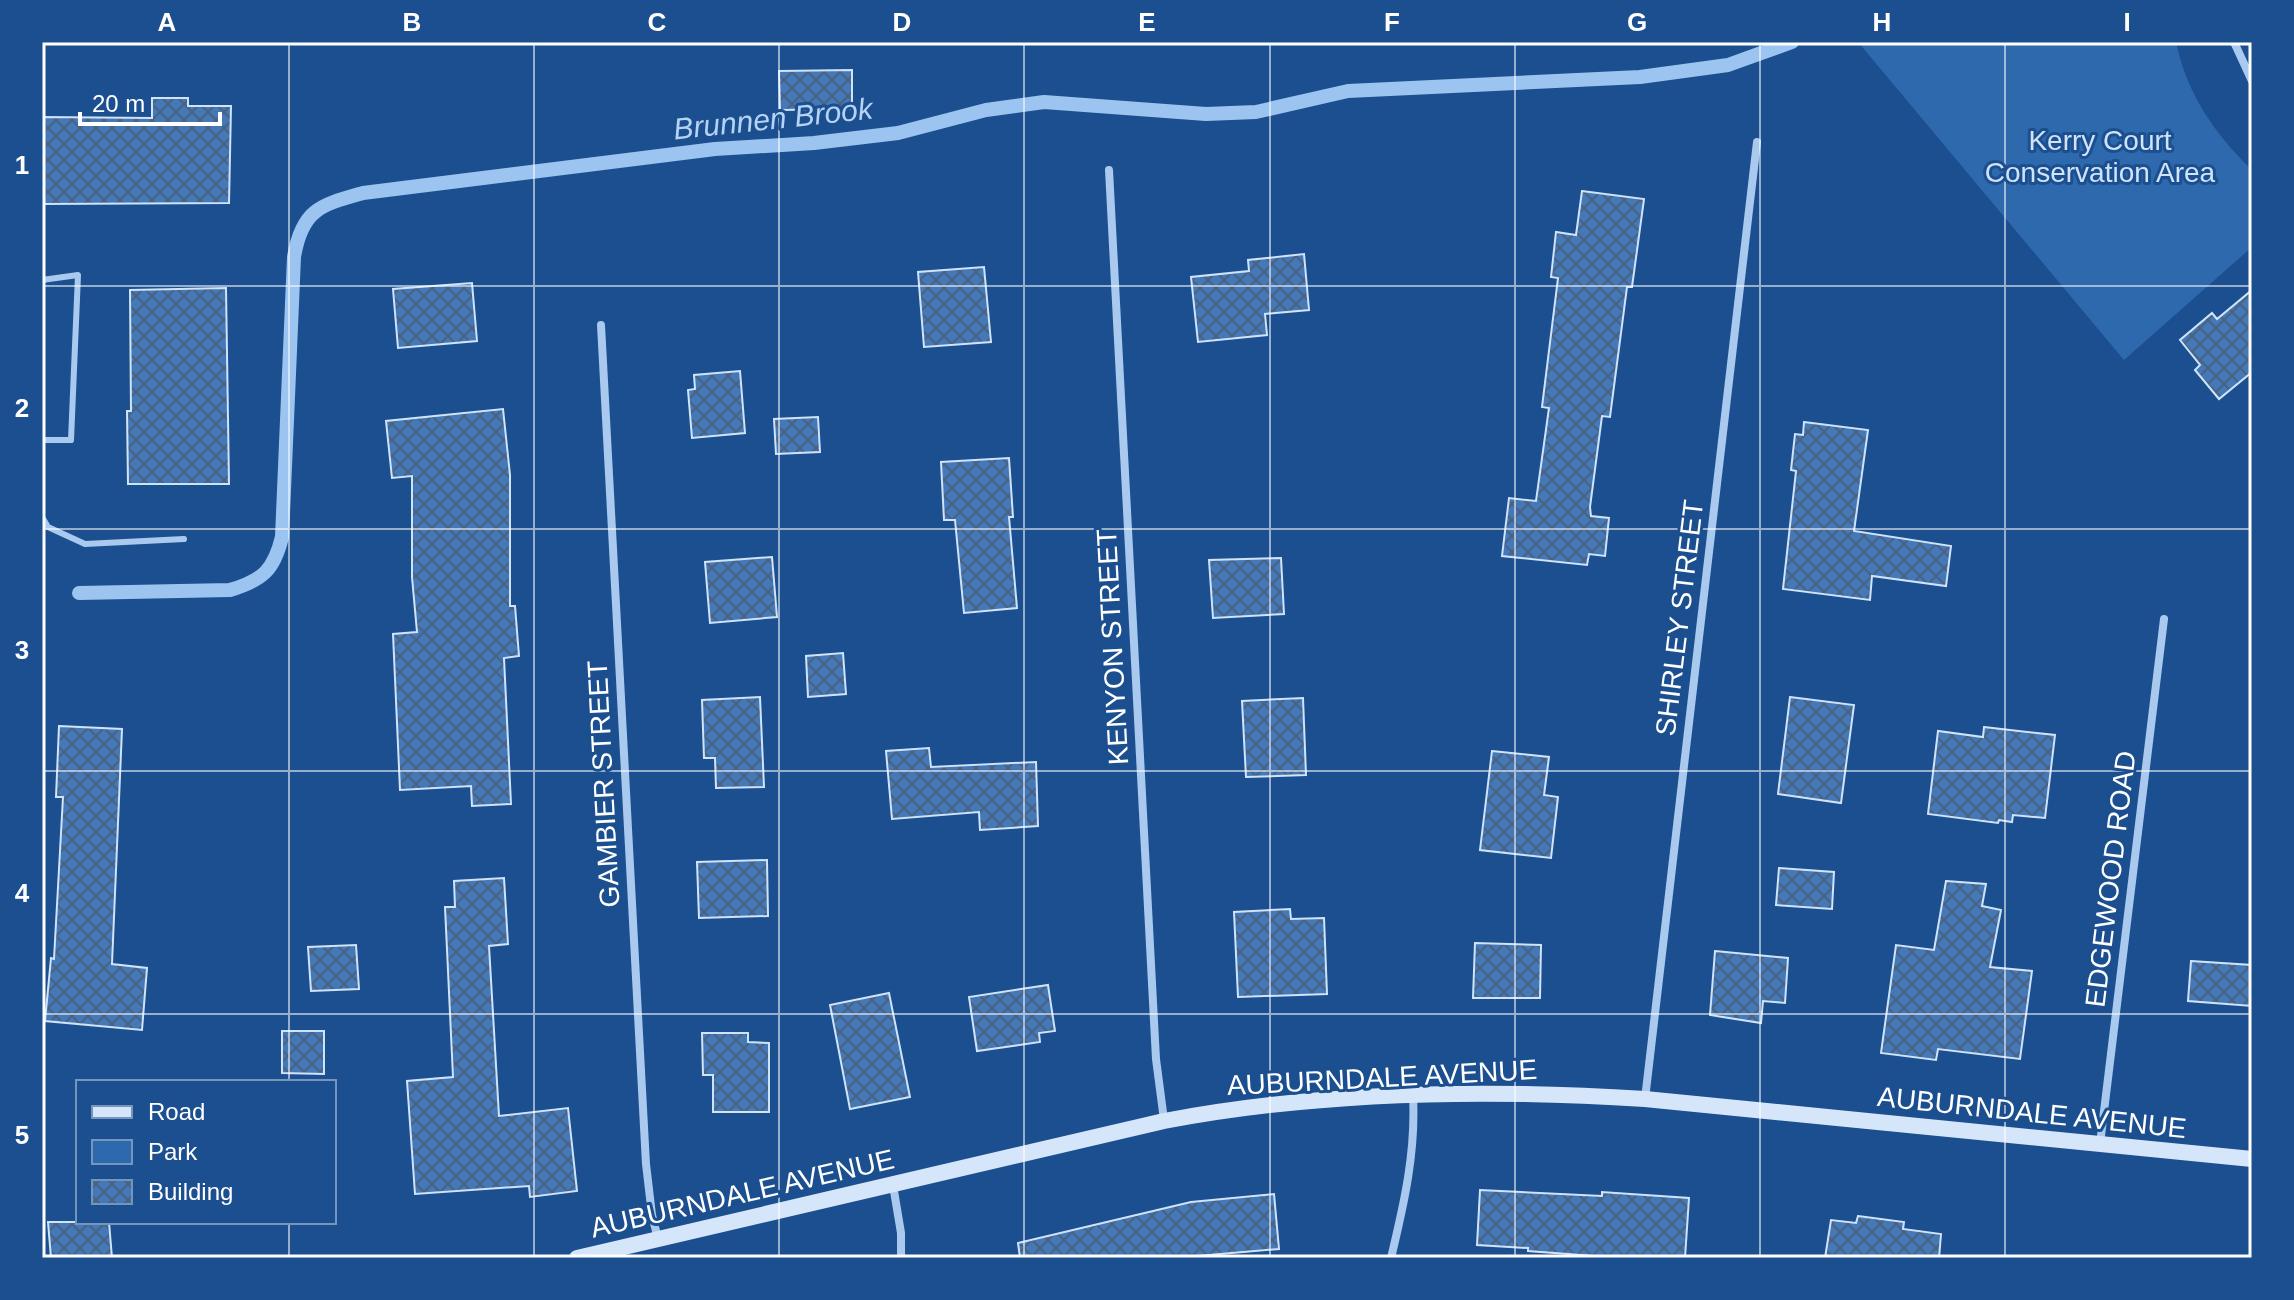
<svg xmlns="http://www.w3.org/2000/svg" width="2294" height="1300" viewBox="0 0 2294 1300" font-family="Arial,sans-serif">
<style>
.green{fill:#2e69ad}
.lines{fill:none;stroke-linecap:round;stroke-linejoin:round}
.stream{stroke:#9cc4f0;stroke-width:14}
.building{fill:url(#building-cross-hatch);stroke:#cfe3fa;stroke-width:2}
.lane{stroke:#a9c9ee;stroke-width:6}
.street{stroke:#a9c9ee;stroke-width:8}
.secondary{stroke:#d6e6fa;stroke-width:16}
.grid{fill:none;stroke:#fff;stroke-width:2;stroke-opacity:0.55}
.labels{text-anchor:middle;stroke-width:6;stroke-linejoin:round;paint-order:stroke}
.park-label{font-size:28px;fill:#cfe3fa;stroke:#1b4f8f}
.street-label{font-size:28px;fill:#fff;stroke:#1b4f8f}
.water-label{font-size:30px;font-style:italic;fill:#b5d3f5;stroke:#1b4f8f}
.neatline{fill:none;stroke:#fff;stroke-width:3}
.grid-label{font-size:26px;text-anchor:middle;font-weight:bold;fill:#fff}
</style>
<defs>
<pattern id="building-cross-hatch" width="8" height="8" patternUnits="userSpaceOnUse" patternTransform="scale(2)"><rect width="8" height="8" fill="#4478b7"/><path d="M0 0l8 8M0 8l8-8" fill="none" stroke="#486282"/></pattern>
</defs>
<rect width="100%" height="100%" fill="#1b4f8f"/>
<!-- green -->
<path class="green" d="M1858 42H2176C2187 94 2214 133 2252 170V247L2124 360Z"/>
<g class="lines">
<!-- stream -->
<path class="stream" d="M79 593 230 590C263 580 274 570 282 537L294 257C302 209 321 205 363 193L715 149 814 143 898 133 986 110 1044 102 1206 114 1256 112 1348 91 1640 77 1728 65 1792 42"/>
</g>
<!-- building -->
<path class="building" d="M852 70V109L780 110 779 71Z
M152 98H188V106H231L229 203 42 204V117L152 118Z
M1582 191 1644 199 1632 287H1627L1610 417 1602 416 1590 507 1591 516 1609 518 1605 556 1589 554 1587 565 1502 556 1509 498 1536 501 1549 408 1542 407 1558 278 1551 277 1556 232 1576 235Z
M1304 254 1309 310 1265 314 1267 335 1198 342 1191 277 1249 271 1248 260Z
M984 267 991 342 924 347 918 272Z
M472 283 477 341 398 348 393 289Z
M226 288 229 484H128L127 411H131L130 290Z
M2252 290V372L2219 399 2195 370 2200 365 2180 340 2212 313 2217 319Z
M740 371 745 433 692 438 688 390 695 389 694 375Z
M503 409 510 475V606H515L519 656 504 658 511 804 472 806 471 786 400 790 393 634 417 632 412 577V476L392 478 386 421Z
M818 417 820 452 776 454 774 419Z
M1804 422 1868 430 1854 531 1951 546 1946 586 1872 576 1870 600 1783 589 1796 471 1791 470 1795 434 1803 435Z
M1009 458 1013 517H1009L1017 608 964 613 955 520H944L941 462Z
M772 557 777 617 710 623 705 562Z
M1281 558 1284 614 1213 618 1209 560Z
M843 653 846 694 808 697 806 656Z
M760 697 764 787 716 788 715 758H704L702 700Z
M1790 697 1854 705 1841 803 1778 794Z
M1303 698 1306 775 1246 777 1242 701Z
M59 726 122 729 112 964 147 968 142 1030 45 1021 51 958 54 959 63 797H56Z
M1984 727 2055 735 2045 818 2013 815 2012 822 1999 820 1998 823 1928 814 1938 731 1983 737Z
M929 748 931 767 1036 762 1038 826 980 830 979 812 892 819 886 751Z
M1492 751 1549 757 1544 795 1558 797 1551 858 1480 850Z
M767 860 768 916 699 918 697 862Z
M1779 868 1834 872 1832 909 1776 905Z
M504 878 508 944 489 946 499 1116 568 1108 577 1191 530 1197 529 1186 415 1194 407 1081 453 1077 445 907H455L454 881Z
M1946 881 1986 884 1982 906 2001 910 1990 967 2032 971 2020 1059 1938 1049 1936 1060 1881 1053 1896 945 1934 950Z
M1290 909 1291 919 1324 918 1327 994 1238 997 1234 912Z
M1475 943 1541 945 1540 998H1473Z
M356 945 359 989 311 991 308 947Z
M1715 951 1788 958 1785 1003 1763 1001 1761 1023 1710 1015Z
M2191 961 2252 965V1006L2188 1001Z
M1048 985 1055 1031 1039 1033 1040 1042 977 1051 969 997Z
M889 993 910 1097 850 1109 830 1005Z
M282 1031H324V1074L282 1073Z
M702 1033H748V1042L769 1043V1112H713V1075H703Z
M1480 1190 1602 1196V1192L1689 1198 1685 1258H1621L1528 1251V1248L1477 1245Z
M1274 1194 1279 1249 1174 1258H1020L1018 1243 1191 1202Z
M1858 1216 1904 1222 1903 1229 1941 1234 1939 1258H1825L1831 1220 1856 1223Z
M48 1222H109L112 1258H51Z"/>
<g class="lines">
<!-- lane -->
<path class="lane" d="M42 280 78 275 71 440H42
M42 517 48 527 85 544 184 539"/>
<!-- street -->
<path class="street" d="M2234 42 2252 81
M1109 170 1156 1059 1164 1120
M601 325 646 1164 652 1215 658 1239
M1645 1099 1757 142
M2100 1144 2164 619
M893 1185 901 1233V1258
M1391 1258C1404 1204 1416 1152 1413 1096"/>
<!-- secondary -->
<path class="secondary" d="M577 1258 1164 1121C1321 1091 1486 1089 1645 1099L2252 1159"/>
</g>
<!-- grid -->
<path class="grid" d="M289 42V1082M534 42V1258M779 42V1258M1024 42V1258M1270 42V1258M1515 42V1258M1760 42V1258M2005 42V1258M42 286H2252M42 529H2252M42 771H2252M42 1014H2252M289 1222V1258"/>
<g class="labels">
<!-- park labels -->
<g class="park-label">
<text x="2100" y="150">Kerry Court<tspan x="2100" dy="32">Conservation Area</tspan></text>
</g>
<!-- street labels -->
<g class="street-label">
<text transform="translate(1679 618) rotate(-83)" y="10">SHIRLEY STREET</text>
<text transform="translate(1112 647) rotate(-93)" y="10">KENYON STREET</text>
<text transform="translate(603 784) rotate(-93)" y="10">GAMBIER STREET</text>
<text transform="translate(2110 879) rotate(-83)" y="10">EDGEWOOD ROAD</text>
<text transform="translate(1382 1077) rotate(-3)" y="10">AUBURNDALE AVENUE</text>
<text transform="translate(2032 1112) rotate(6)" y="10">AUBURNDALE AVENUE</text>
<text transform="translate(742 1193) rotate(-13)" y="10">AUBURNDALE AVENUE</text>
</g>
<!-- water labels -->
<g class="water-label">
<text transform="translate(773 119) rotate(-6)" y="10">Brunnen Brook</text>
</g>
</g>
<!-- border -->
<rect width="2294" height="1300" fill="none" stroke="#1b4f8f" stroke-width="88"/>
<!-- legend -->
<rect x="76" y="1080" width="260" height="144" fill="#1b4f8f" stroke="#7695bc" stroke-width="2"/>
<rect x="92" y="1106" width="40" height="12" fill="#d6e6fa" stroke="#7695bc" stroke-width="2"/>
<text x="148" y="1120" font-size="24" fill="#ffffff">Road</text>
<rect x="92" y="1140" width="40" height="24" fill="#2e69ad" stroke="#7695bc" stroke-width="2"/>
<text x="148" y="1160" font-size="24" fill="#ffffff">Park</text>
<rect x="92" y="1180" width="40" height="24" fill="url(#building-cross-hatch)" stroke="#7695bc" stroke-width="2"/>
<text x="148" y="1200" font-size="24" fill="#ffffff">Building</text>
<!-- scale -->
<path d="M80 112v12h140v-12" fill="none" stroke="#ffffff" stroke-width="4"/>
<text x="92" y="112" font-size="24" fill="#ffffff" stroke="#1b4f8f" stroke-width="6" paint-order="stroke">20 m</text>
<rect x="44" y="44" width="2206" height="1212" class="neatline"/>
<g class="grid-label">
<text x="167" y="31">A</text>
<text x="412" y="31">B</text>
<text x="657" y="31">C</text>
<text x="902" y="31">D</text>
<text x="1147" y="31">E</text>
<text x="1392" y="31">F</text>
<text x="1637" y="31">G</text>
<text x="1882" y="31">H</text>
<text x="2127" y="31">I</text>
<text x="22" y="174">1</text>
<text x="22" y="417">2</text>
<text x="22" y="659">3</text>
<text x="22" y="902">4</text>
<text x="22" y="1144">5</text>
</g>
</svg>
